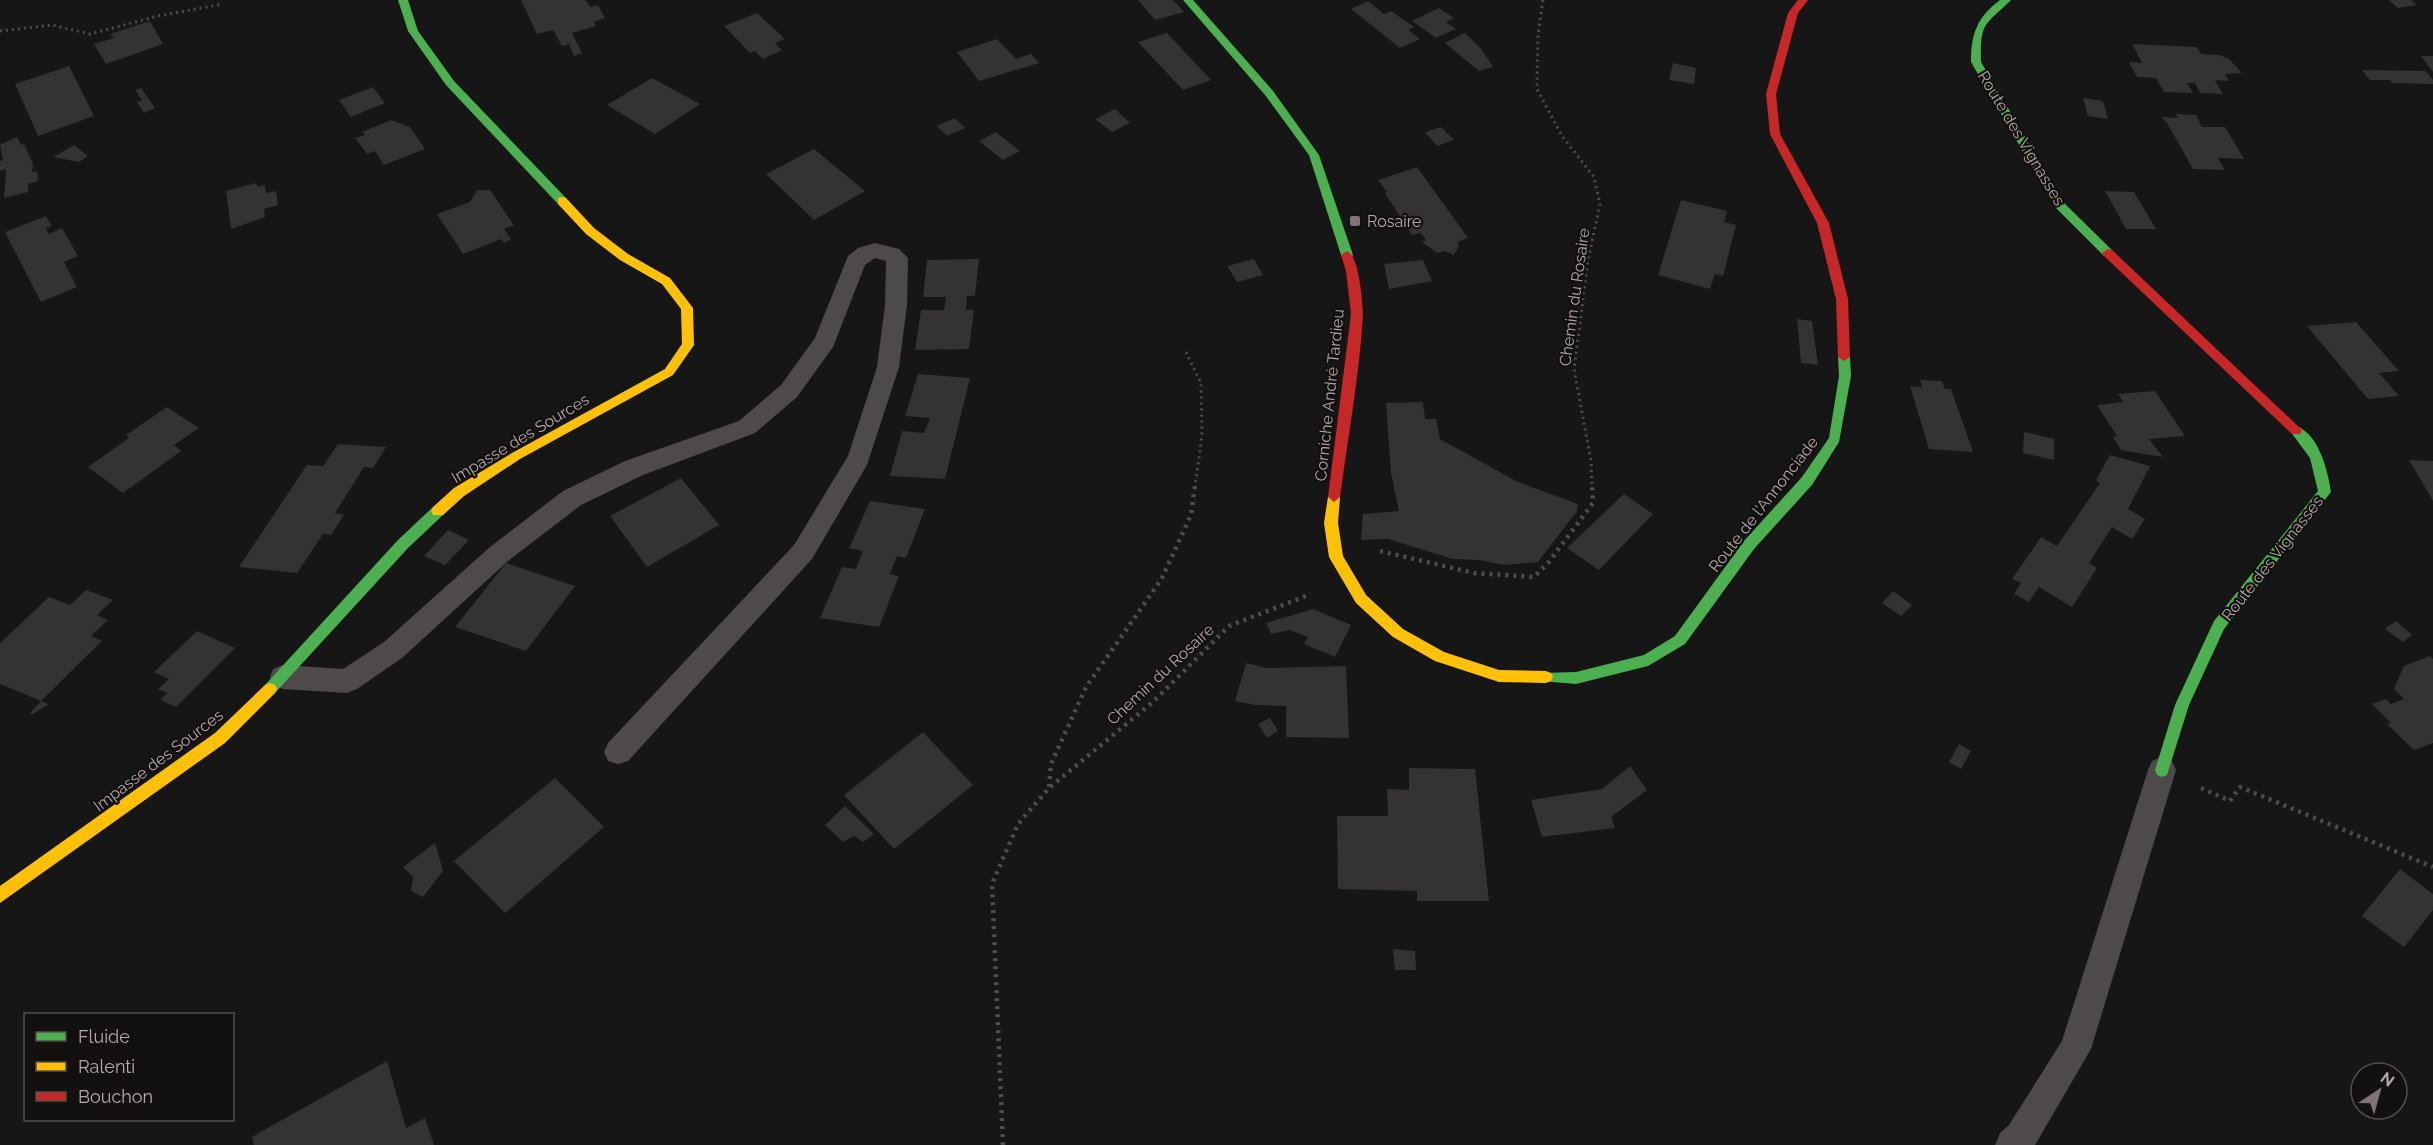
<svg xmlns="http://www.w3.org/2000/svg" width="2433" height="1145" viewBox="0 0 2433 1145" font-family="Raleway,sans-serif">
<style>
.building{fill:#343232}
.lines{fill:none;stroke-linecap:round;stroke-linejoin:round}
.path-far1{stroke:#514c4c;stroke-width:3;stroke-dasharray:2 4;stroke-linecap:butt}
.path{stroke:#514c4c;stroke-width:4.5;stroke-dasharray:3 5;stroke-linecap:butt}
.lane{fill:#4f4a4a;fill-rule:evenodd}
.fast{fill:#4caf50;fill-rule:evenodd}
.slow{fill:#ffc107;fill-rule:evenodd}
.jam{fill:#c62828;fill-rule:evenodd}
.poi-dot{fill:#7f7475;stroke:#121110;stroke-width:2}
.labels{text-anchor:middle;stroke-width:4.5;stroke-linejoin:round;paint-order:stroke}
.street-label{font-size:16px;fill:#b8a7a8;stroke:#121110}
.poi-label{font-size:16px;fill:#b8a7a8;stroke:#121110;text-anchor:start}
</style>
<rect width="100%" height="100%" fill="#161616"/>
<!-- building -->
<path class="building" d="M521 0H586L590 7 598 5 605 18 594 22 596 26 572 33 582 53 574 56 569 44 562 46 553 30 537 34Z
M1138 0H1173L1184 12 1155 20Z
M2389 0H2411L2417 5 2398 8Z
M1368 1 1384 14 1391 11 1414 27 1408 30 1420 39 1400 48 1351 9Z
M1439 8 1454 18 1446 22 1456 29 1436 38 1412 21Z
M757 13 785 39 775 43 782 50 763 59 755 51 750 53 724 26Z
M150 21 163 44 106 64 94 44 114 38 110 34Z
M1167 33 1211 80 1183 90 1138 42Z
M1465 33 1482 50 1493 67 1479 71 1445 43Z
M997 39 1016 59 1031 54 1039 63 979 81 957 52Z
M2132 44 2197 47 2201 54 2220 55 2229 59 2242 73 2225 74 2229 81 2215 80 2223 94 2200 93 2195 83H2187L2193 93 2164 92 2156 78 2137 77 2129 62 2142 63Z
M2421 56H2433V72Z
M1673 63 1696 68 1694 84 1669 80Z
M69 66 94 116 38 136 15 84Z
M2362 70 2426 71 2433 80V84L2392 83 2390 80H2370Z
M652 78 700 104 655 134 607 105Z
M373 87 385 103 351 117 339 100Z
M141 88 155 108 144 113 137 102 142 100 135 90Z
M2083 98 2103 101 2108 119 2088 116Z
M1115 109 1130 123 1112 132 1095 119Z
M2176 114 2196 115 2202 127H2225L2244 159 2218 158 2225 170 2193 169 2167 123 2161 117 2178 118Z
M955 118 965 128 947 136 937 126Z
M391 120 410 127 425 149 384 165 375 151 367 154 355 138 365 135 362 132Z
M1441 127 1454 140 1437 146 1425 132Z
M996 132 1020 151 1003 160 979 141Z
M17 137 21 145 24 144 33 164 32 172 37 171 38 181 28 184V192L4 198 6 172 5 169 0 171V161L3 160 0 145Z
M74 145 88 156 79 162 53 157Z
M814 149 865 191 814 220 766 174Z
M1417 167 1468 238 1457 242 1459 246 1454 255 1445 251 1437 253 1422 242 1426 240 1421 233 1412 235 1385 193 1387 192 1378 180Z
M256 183 258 187 265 185 266 193 276 191 278 205 264 209 265 217 231 229 226 191Z
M477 190H490L514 225 504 229 511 239 504 243 501 239 463 254 437 214 470 202Z
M2105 191 2134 192 2156 229H2126Z
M1681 200 1727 211 1724 222 1736 225 1723 276 1715 274 1710 289 1658 275Z
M46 216 52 226 46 228 49 234 62 228 78 256 64 262 77 287 41 302 5 232Z
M979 259 975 296H967L966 310H974L969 349 915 350 921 310H944L946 297H923L927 260Z
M1254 259 1263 275 1237 282 1227 266Z
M1423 260 1432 281 1389 289 1384 264Z
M1797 319 1812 321 1818 365 1801 363Z
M2356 322 2399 371 2379 373 2399 396 2368 399 2307 326Z
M918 374 970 378 945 479 890 476 902 431 924 433 930 418 905 416Z
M1920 380 1942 381 1945 389H1951L1973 452 1929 449 1910 386 1922 387Z
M2155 391 2185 436 2149 439 2163 457 2121 450 2113 437 2117 436 2097 405 2123 402 2118 394Z
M1423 402 1425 419H1436L1440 439 1518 482 1578 504 1577 511 1538 562 1505 565 1479 560 1453 559 1388 539 1361 540 1363 514 1399 511 1391 473 1386 403Z
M167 407 199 428 174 445 181 451 123 493 88 467 129 438 126 435Z
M2024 432 2054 439V460L2023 453Z
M338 444 386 447 373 468 364 467 335 513 344 515 331 535 323 534 297 573 239 567 307 465 323 466Z
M2110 455 2150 466 2128 509 2145 519 2132 539 2112 527 2089 563 2097 568 2072 607 2039 587 2029 602 2014 594 2021 583 2012 579 2041 537 2057 546 2100 483 2096 480Z
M2409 460 2433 461V501Z
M681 478 719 525 647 567 610 516Z
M1624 494 1653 514 1599 570 1567 548Z
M870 501 925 509 906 558 897 556 890 574 899 576 879 627 820 618 842 567 856 569 863 551 849 548Z
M448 530 469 540 445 565 424 556Z
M506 563 575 586 526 651 455 627Z
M86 590 113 600 97 615 108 620 91 636 102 641 41 701 0 684V643L49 597 70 605Z
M1893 591 1912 605 1901 616 1882 603Z
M1313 609 1351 625 1335 657 1304 644 1308 637 1290 630 1271 634 1266 623Z
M2396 621 2412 635 2403 642 2385 629Z
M197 631 235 648 176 707 161 700 167 693 158 689 169 679 154 672Z
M2430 656 2433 659V743L2414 750 2387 724 2391 723 2372 704 2386 699 2391 704 2404 699 2394 689 2404 666Z
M1246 663 1267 668 1346 666 1349 738 1286 737V706L1255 705 1235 701Z
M41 701 49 704 33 714 30 713Z
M1270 718 1278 731 1267 738 1258 724Z
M923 732 973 785 894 849 844 795Z
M1959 744 1971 751 1961 769 1949 762Z
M1630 766 1647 790 1611 817 1615 828 1542 837 1531 800 1602 789Z
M1409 768 1475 769 1489 901H1417V891L1338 889 1337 816H1388L1387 789 1409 790Z
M555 778 604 827 505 913 454 861Z
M845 806 874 834 863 842 854 836 843 842 825 825Z
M435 843 443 871 423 897 411 891 413 877 403 867Z
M2400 869 2433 894V910L2404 947 2362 916Z
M1393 949 1415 951 1416 970H1395Z
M387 1061 406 1128 425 1118 434 1145H254L252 1137Z"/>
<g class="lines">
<!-- path-far1 -->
<path class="path-far1" d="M1543 0 1538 34 1537 89 1562 136 1594 177 1600 204 1588 260 1574 369 1591 461 1592 487
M0 31 52 25 90 34 158 16 223 4
M1186 352 1201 383 1202 435 1195 487"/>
<!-- path -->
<path class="path" d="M1380 551 1474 573 1534 577 1548 563 1593 503 1592 485
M1049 787 1051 764 1086 687 1161 580 1191 515 1195 485
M2201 788 2230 801 2240 787 2433 867
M1003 1145 992 884 1018 824 1049 788 1153 702 1229 626 1306 596 1309 592"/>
<!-- lane -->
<path class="lane" d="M875 243 899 249 908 258 907 305 899 367 867 465 812 559 628 761 618 764 608 761 604 752 608 743 794 545 848 456 877 367 885 305 886 261 875 258 865 265 833 347 797 397 755 433 643 475 581 505 508 561 402 658 357 689 347 693 283 689 273 685 270 677 273 669 283 665 343 669 384 642 490 547 563 491 625 461 739 421 781 385 815 338 848 256 858 248Z
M2162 757 2172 761 2176 770 2091 1049 2035 1145H1995L2000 1133 2009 1125 2062 1041 2148 770 2152 761Z"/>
<!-- fast -->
<path class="fast" d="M398 0H408L418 31 454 81 566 198V204H558L446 85 408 31Z
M1183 0H1193L1273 91 1319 155 1353 255 1351 258H1343L1341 255 1309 155 1265 95Z
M2000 0H2011C1985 26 1980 21 1981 62L2063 202 2112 250V256H2104L2055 207 1971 62C1971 34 1977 17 2000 0Z
M1844 353 1850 357 1851 376 1839 442 1812 485 1754 549 1685 644 1648 666 1576 684 1541 681 1539 677 1541 673 1576 672 1644 655 1675 636 1744 541 1802 477 1829 438 1839 376 1838 357Z
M2296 426C2319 434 2328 471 2331 492L2224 629 2189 705 2167 775 2162 777 2157 775 2155 770 2175 705 2214 621 2318 491 2310 458 2290 431Z
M438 506 443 507 445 511 443 515 408 548 275 693 270 695 265 693 263 689 265 685 398 540 433 507Z"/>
<!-- slow -->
<path class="slow" d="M562 197 566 198 594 228 628 254 670 278 693 308 694 345 673 375 520 459 464 496 443 515H433L431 511 433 507 454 488 512 453 665 369 682 344 681 309 662 284 620 260 586 234 558 204V198Z
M1334 492 1340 497 1338 523 1343 556 1366 595 1403 629 1444 652 1499 670 1546 671 1551 673 1553 677 1551 681 1546 683 1499 682 1435 661 1393 637 1356 603 1329 557 1324 523 1328 497Z
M270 683 275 685 277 689 275 693 225 743 0 903V886L215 733 265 685Z"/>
<!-- jam -->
<path class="jam" d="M1798 0H1808L1798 13 1776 94 1780 134 1829 223 1848 299 1850 357 1844 361 1838 357 1836 299 1817 223 1770 134 1766 94 1788 13Z
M2108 249 2112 250 2300 428 2302 431 2300 434H2292L2104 256 2102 253Z
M1347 251C1359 255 1363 304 1363 316 1359 377 1348 437 1340 497L1334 502 1328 497 1351 314 1346 271 1341 255Z"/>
</g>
<!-- markers -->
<rect class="poi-dot" x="1349" y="215" width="12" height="12" rx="3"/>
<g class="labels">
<!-- street labels -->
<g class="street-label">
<text transform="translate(2022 138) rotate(59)" y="6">Route des Vignasses</text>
<text transform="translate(1574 297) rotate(-82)" y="6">Chemin du Rosaire</text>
<text transform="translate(1329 395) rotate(-84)" y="6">Corniche André Tardieu</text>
<text transform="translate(520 438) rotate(-31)" y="6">Impasse des Sources</text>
<text transform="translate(1763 504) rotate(-52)" y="6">Route de l'Annonciade</text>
<text transform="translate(2272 558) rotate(-52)" y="6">Route des Vignasses</text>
<text transform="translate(1160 674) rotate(-43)" y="6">Chemin du Rosaire</text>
<text transform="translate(158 760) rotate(-37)" y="6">Impasse des Sources</text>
</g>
<!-- poi labels -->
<g class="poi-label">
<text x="1367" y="227">Rosaire</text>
</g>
</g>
<!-- legend -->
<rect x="24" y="1013" width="210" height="108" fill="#121110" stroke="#544d4d" stroke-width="1.5"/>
<rect x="36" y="1032" width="30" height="9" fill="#4caf50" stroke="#544d4d" stroke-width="1.5"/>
<text x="78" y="1043" font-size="18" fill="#b8a7a8">Fluide</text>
<rect x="36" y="1062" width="30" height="9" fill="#ffc107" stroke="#544d4d" stroke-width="1.5"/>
<text x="78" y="1073" font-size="18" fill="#b8a7a8">Ralenti</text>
<rect x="36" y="1092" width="30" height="9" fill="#c62828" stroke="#544d4d" stroke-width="1.5"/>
<text x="78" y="1103" font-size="18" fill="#b8a7a8">Bouchon</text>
<!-- north arrow -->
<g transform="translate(2379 1091) rotate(36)"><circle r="28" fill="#121110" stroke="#544d4d" stroke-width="1.5"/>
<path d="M0-4.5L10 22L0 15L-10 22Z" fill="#7f7475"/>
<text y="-9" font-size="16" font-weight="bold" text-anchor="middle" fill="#b8a7a8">N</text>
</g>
</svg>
